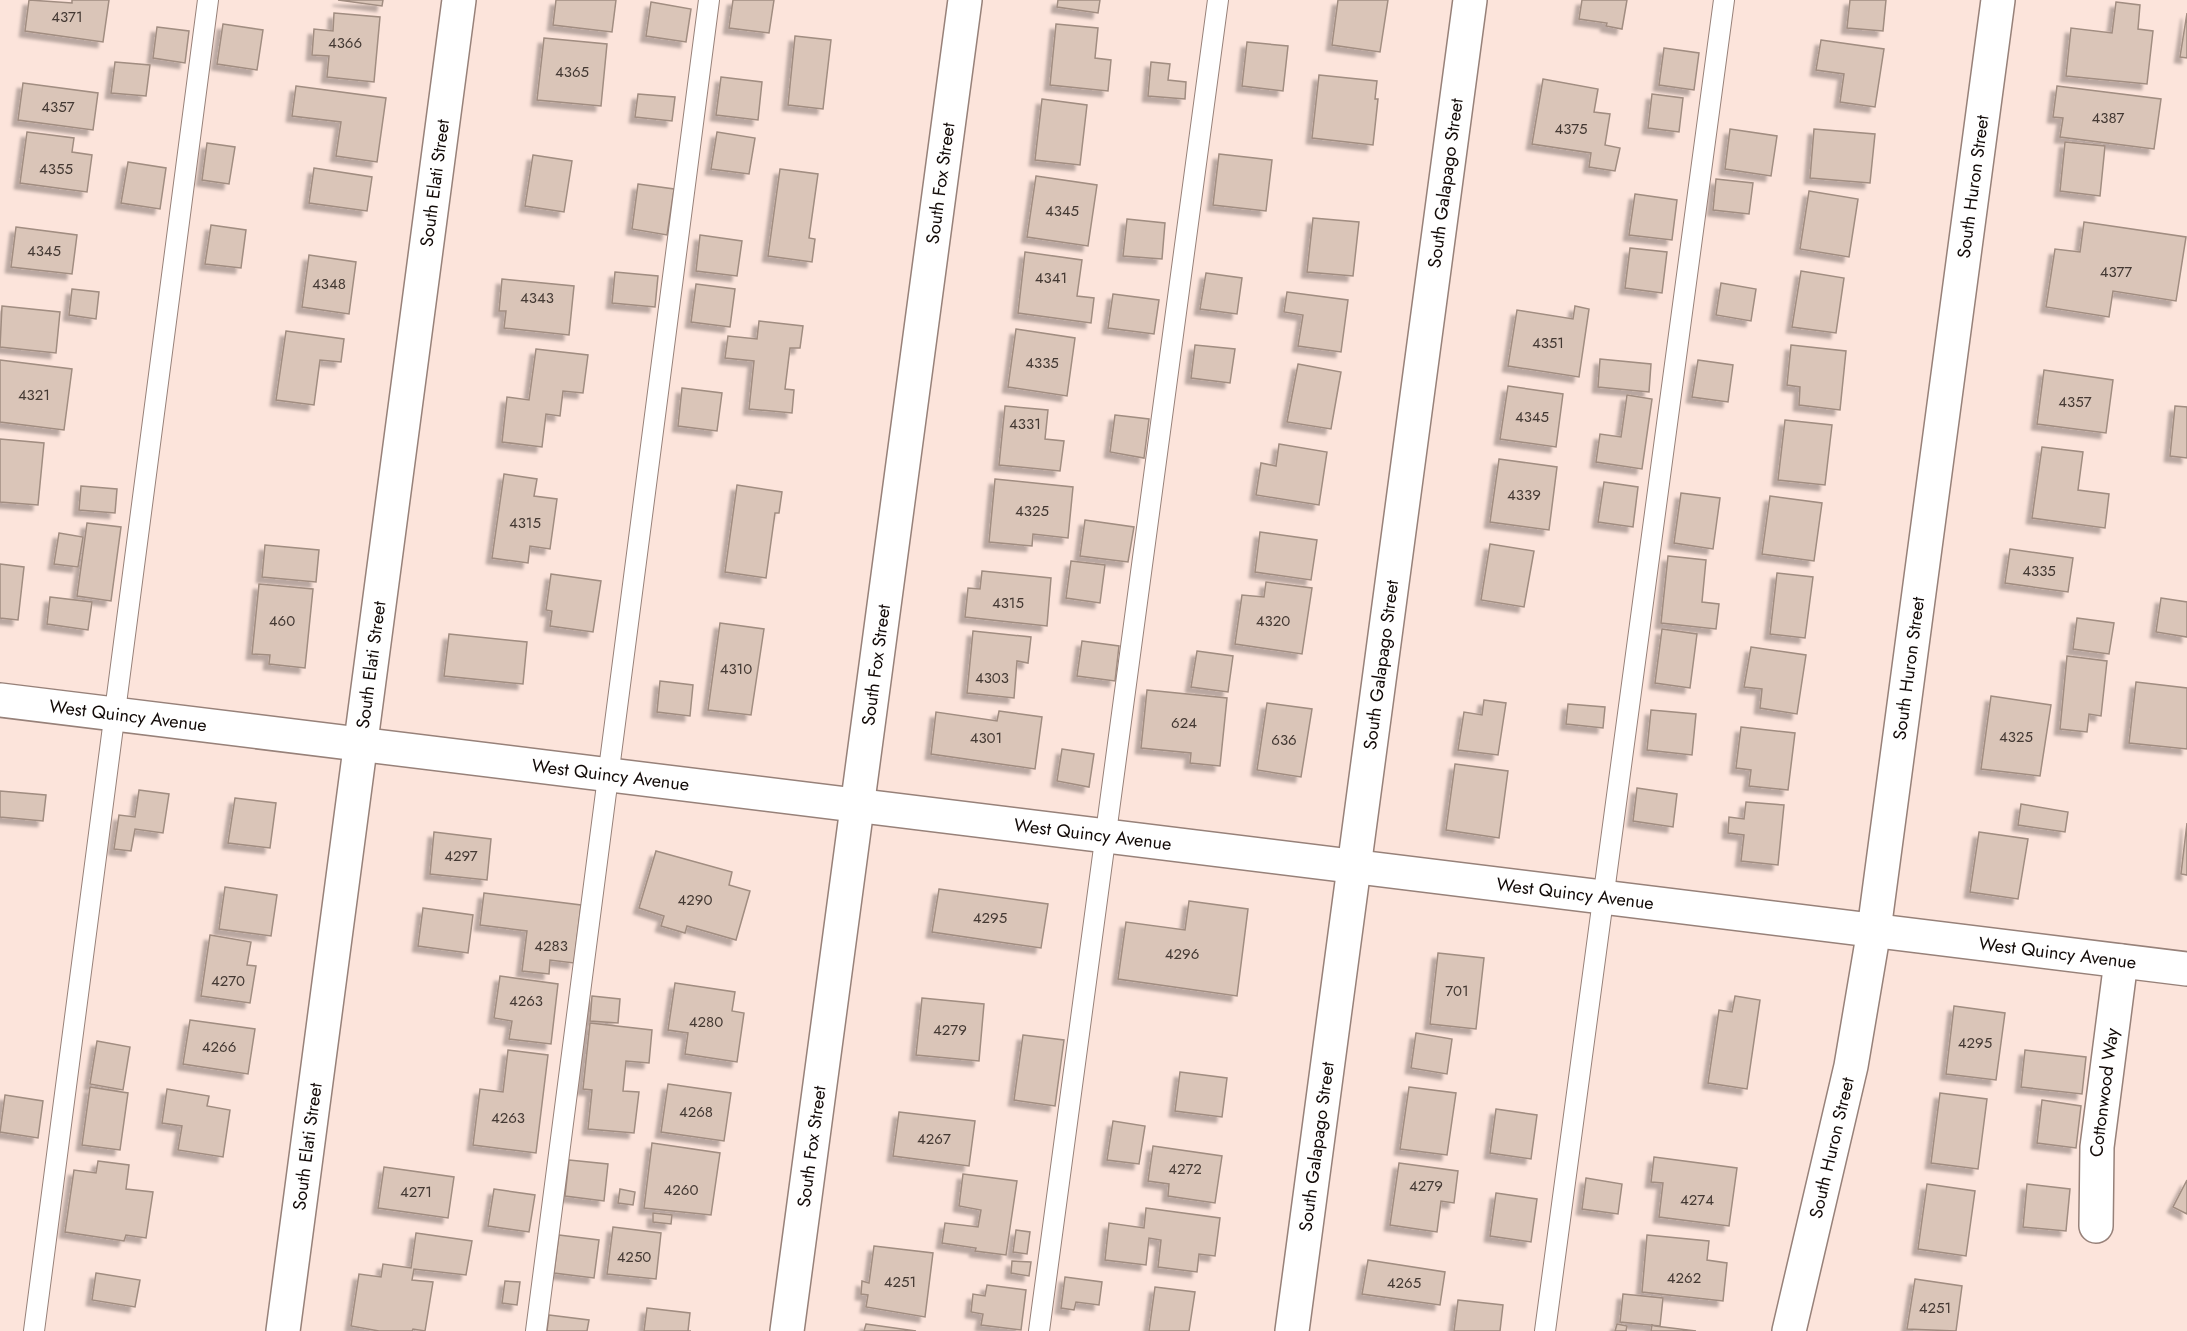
<svg xmlns="http://www.w3.org/2000/svg" width="2187" height="1331" viewBox="0 0 2187 1331" font-family="Jost,sans-serif">
<style>
.building{fill:#dac5b8;stroke:#a18d81;stroke-width:1.5;filter:url(#shadow)}
.lines{fill:none;stroke-linecap:round;stroke-linejoin:round}
.lane-casing{stroke:#978179;stroke-width:22}
.street-casing{stroke:#978179;stroke-width:36}
.secondary-casing{stroke:#978179;stroke-width:36}
.lane{stroke:#fff;stroke-width:20}
.street{stroke:#fff;stroke-width:33}
.secondary{stroke:#fff;stroke-width:33}
.labels{text-anchor:middle;stroke-width:4.5;stroke-linejoin:round;paint-order:stroke}
.number-label{font-size:15px;fill:#443933}
.street-label{font-size:18px;fill:#120a07;stroke:#fff5f1}
</style>
<defs>
<filter id="shadow"><feDropShadow dx="-5.5" dy="5.5" stdDeviation="1.5" flood-color="#0004"/></filter>
</defs>
<rect width="100%" height="100%" fill="#fce4db"/>
<!-- building -->
<path class="building" d="M29 0 72 3V0H109L103 42 25 31Z
M338 0H383L382 6Z
M556 0H616L612 32 553 25Z
M733 0H774L769 33 729 28Z
M1058 0H1100L1098 13 1057 7Z
M1338 0H1388L1380 52 1332 45Z
M1582 0H1627L1622 29 1606 26 1607 23 1579 19Z
M1850 0H1886L1883 31 1847 28Z
M651 2 691 9 686 42 646 36Z
M2116 2 2140 5 2138 29 2153 31 2147 84 2066 76 2071 28 2112 33Z
M334 13 380 17 374 82 327 77 329 56 312 55 314 29 333 31Z
M2187 13V58L2180 57Z
M223 24 263 30 257 70 217 64Z
M1056 24 1098 28 1095 58 1111 60 1108 91 1050 85Z
M157 27 189 31 185 63 153 58Z
M795 36 831 40 823 109 788 105Z
M544 38 607 44 601 106 537 100Z
M1821 40 1884 49 1875 107 1840 102 1844 74 1816 70Z
M1247 42 1288 46 1283 91 1242 86Z
M1664 48 1699 53 1694 90 1659 85Z
M115 62 150 65 146 96 111 93Z
M1151 62 1170 64 1168 80 1186 82 1185 99 1148 96Z
M1319 75 1377 81 1375 99H1378L1373 145 1312 138Z
M721 77 762 82 758 120 716 115Z
M1543 79 1598 89 1594 112 1610 114 1605 145 1620 148 1615 171 1589 167 1591 153 1532 144Z
M23 83 98 93 93 130 18 120Z
M296 86 386 98 377 162 336 156 341 122 292 116Z
M2057 86 2161 99 2154 149 2060 137 2063 118 2053 117Z
M638 94 675 97 672 121 635 117Z
M1652 94 1683 98 1679 132 1648 128Z
M1042 99 1087 105 1080 165 1035 160Z
M1730 129 1777 136 1771 176 1725 169Z
M1814 129 1875 134 1870 183 1810 178Z
M27 132 74 138 72 152 92 155 87 192 20 183Z
M717 132 755 138 749 174 711 169Z
M2065 142 2105 146 2100 196 2060 191Z
M207 143 235 147 229 184 202 180Z
M1219 154 1272 160 1266 211 1213 205Z
M533 155 572 161 564 212 525 206Z
M128 162 166 168 160 209 121 203Z
M314 168 372 177 367 211 309 203Z
M780 169 818 174 809 238 815 239 812 262 768 256Z
M1036 176 1097 185 1088 246 1027 237Z
M1716 179 1753 183 1749 214 1713 210Z
M638 184 674 189 667 235 632 229Z
M1809 191 1858 199 1849 257 1800 249Z
M1635 194 1677 200 1672 240 1629 235Z
M1313 218 1359 222 1353 276 1307 272Z
M1127 219 1165 223 1162 259 1123 256Z
M2084 222 2186 237 2176 301 2113 291 2109 317 2046 307 2055 249 2080 252Z
M211 225 246 230 241 268 205 264Z
M16 227 77 235 72 274 11 267Z
M700 235 742 241 737 276 696 271Z
M1630 248 1667 252 1662 293 1625 288Z
M1025 252 1082 260 1077 296 1094 298 1091 323 1018 313Z
M309 255 356 262 349 314 302 307Z
M1801 271 1844 278 1836 333 1792 327Z
M615 272 658 276 655 307 612 303Z
M1206 273 1242 278 1237 314 1200 309Z
M502 279 574 286 569 335 504 328 506 311H499Z
M1721 283 1756 289 1751 321 1716 315Z
M696 284 735 289 730 327 691 322Z
M72 289 99 292 96 319 69 315Z
M1287 292 1348 300 1341 352 1298 346 1303 315 1284 312Z
M1113 294 1159 300 1154 334 1108 328Z
M2 306 60 312 56 353 0 347Z
M1575 306 1589 309 1579 377 1508 366 1517 310 1573 319Z
M759 321 803 326 800 348H790L785 389 794 390 792 413 749 409 754 361 725 358 728 336 757 339Z
M1016 329 1075 338 1067 396 1008 387Z
M286 331 344 339 341 362 320 360 314 405 276 400Z
M1195 345 1235 349 1230 383 1191 378Z
M1791 345 1846 351 1840 410 1799 405 1800 387 1787 385Z
M536 349 588 355 583 393 563 391 560 416 546 414 542 447 502 442 507 397 529 400Z
M1600 359 1651 364 1649 392 1598 387Z
M0 360 72 369 64 430 0 422Z
M1698 360 1733 365 1728 402 1692 397Z
M1298 364 1341 372 1331 429 1287 422Z
M2044 370 2113 380 2106 433 2037 424Z
M1508 386 1563 394 1556 447 1500 439Z
M682 388 722 393 717 431 678 426Z
M1627 395 1652 399 1642 469 1596 462 1600 434 1621 437Z
M1005 406 1048 410 1045 439 1064 441 1060 471 999 465Z
M2175 406 2187 407V458L2170 456Z
M1115 415 1149 419 1144 458 1110 452Z
M1785 420 1832 425 1825 485 1778 480Z
M0 439 44 443 38 505 0 502Z
M1279 444 1327 452 1319 505 1256 495 1261 463 1276 466Z
M2042 447 2083 452 2078 490 2109 494 2105 528 2032 518Z
M1499 459 1557 467 1549 530 1490 522Z
M504 474 537 479 534 496 557 499 550 549 530 546 528 563 492 558Z
M995 479 1073 487 1068 538 1033 534 1032 546 989 542Z
M1604 482 1638 487 1633 527 1598 522Z
M737 485 782 492 779 513H775L766 578 725 572Z
M81 486 117 489 115 513 79 510Z
M1681 493 1720 498 1713 549 1674 543Z
M1770 496 1822 503 1814 561 1762 554Z
M1085 520 1134 527 1128 562 1080 556Z
M87 523 121 527 111 601 77 596Z
M1260 532 1317 540 1311 580 1255 572Z
M59 533 83 537 78 567 54 564Z
M1490 544 1534 551 1524 607 1481 600Z
M265 545 319 550 316 582 262 577Z
M2010 549 2073 558 2068 592 2005 583Z
M1668 556 1706 560 1702 602 1719 604 1716 629 1661 623Z
M1071 561 1105 565 1100 603 1066 598Z
M0 564 24 567 18 620 0 618Z
M982 571 1051 578 1047 626 965 617 968 588 980 589Z
M1777 573 1813 577 1805 638 1770 634Z
M551 574 601 581 593 632 550 626 552 611 546 610Z
M1266 582 1312 588 1302 654 1235 644 1242 595 1264 597Z
M259 584 313 589 305 668 269 664 270 655 252 654Z
M50 597 92 602 88 630 47 624Z
M2161 598 2187 602V637L2156 632Z
M2077 618 2114 623 2109 654 2073 649Z
M720 623 764 629 751 715 708 710Z
M1662 629 1697 634 1690 688 1655 683Z
M973 631 1031 637 1028 663 1017 661 1014 698 967 693Z
M449 634 527 642 523 684 444 676Z
M1082 641 1119 646 1115 681 1077 676Z
M1751 647 1806 655 1797 714 1760 708 1762 689 1744 687Z
M1197 651 1233 656 1228 692 1191 687Z
M2067 656 2107 661 2101 716 2089 714 2087 732 2060 729Z
M660 681 693 685 690 716 657 712Z
M2136 682 2187 688V749L2129 743Z
M1147 690 1227 698 1220 766 1190 763 1191 753 1141 748Z
M1991 696 2051 705 2040 776 1981 769Z
M1484 700 1506 703 1498 755 1458 750 1464 712 1482 715Z
M1267 703 1312 709 1301 777 1257 770Z
M1568 704 1605 707 1603 728 1566 724Z
M1651 710 1696 714 1692 755 1647 750Z
M999 711 1042 717 1035 769 931 754 936 712 997 721Z
M1741 727 1795 733 1788 790 1749 786 1751 770 1736 768Z
M1062 749 1094 754 1089 787 1057 781Z
M1455 764 1508 771 1499 838 1446 830Z
M1637 788 1677 794 1673 827 1633 821Z
M139 790 169 794 163 833 135 829 131 851 114 849 119 815 135 817Z
M0 791 46 795 43 821 0 817Z
M235 798 276 803 270 848 228 843Z
M1746 802 1784 805 1778 865 1741 861 1744 835 1728 833 1729 817 1744 819Z
M2021 804 2068 812 2065 832 2018 825Z
M2187 823V875L2181 874Z
M434 832 491 839 487 880 430 874Z
M1979 832 2028 839 2018 899 1970 892Z
M656 851 732 872 729 885 750 891 736 940 687 926 685 933 661 926 664 916 639 908Z
M225 887 277 895 271 936 219 929Z
M939 889 1048 904 1041 948 932 932Z
M484 893 581 905 574 963 550 960 549 974 522 971 527 931 480 925Z
M1189 901 1248 909 1237 996 1118 979 1126 922 1185 930Z
M423 908 473 915 468 953 418 946Z
M210 935 251 942 247 965 256 966 250 1003 201 996Z
M1438 953 1484 958 1476 1029 1430 1024Z
M500 976 558 984 551 1044 509 1039 512 1021 494 1018Z
M675 983 735 992 732 1011 744 1013 737 1062 685 1054 688 1033 668 1030Z
M592 996 620 999 618 1023 590 1021Z
M1735 996 1760 1000 1747 1089 1708 1083 1719 1010 1732 1012Z
M922 998 984 1004 979 1061 916 1055Z
M1954 1006 2005 1013 1996 1080 1946 1074Z
M190 1020 255 1029 248 1074 183 1064Z
M590 1023 652 1030 649 1063 626 1061 623 1091 639 1092 634 1133 588 1129 592 1090 583 1089Z
M1416 1033 1452 1039 1447 1074 1411 1068Z
M1023 1035 1064 1040 1055 1106 1014 1100Z
M97 1041 130 1047 123 1090 90 1084Z
M508 1050 548 1055 536 1153 473 1145 480 1089 503 1092Z
M2025 1050 2086 1057 2082 1094 2021 1087Z
M1180 1072 1227 1078 1222 1117 1175 1111Z
M668 1084 731 1093 724 1141 661 1132Z
M90 1087 128 1093 120 1150 82 1145Z
M1409 1087 1456 1093 1447 1155 1400 1149Z
M167 1089 209 1096 207 1106 230 1110 223 1157 178 1150 182 1126 162 1123Z
M1940 1093 1987 1099 1978 1169 1931 1163Z
M5 1095 43 1101 38 1138 0 1132Z
M2042 1100 2081 1106 2076 1148 2037 1143Z
M1496 1109 1537 1115 1531 1159 1490 1153Z
M899 1112 975 1121 969 1166 893 1156Z
M1113 1121 1145 1126 1139 1164 1107 1160Z
M652 1143 720 1153 711 1215 644 1208Z
M1153 1146 1222 1156 1215 1203 1168 1196 1169 1184 1148 1181Z
M1654 1157 1737 1168 1729 1226 1659 1217 1663 1183 1651 1182Z
M569 1160 608 1164 604 1201 565 1196Z
M98 1161 129 1165 126 1189 153 1192 146 1238 126 1235 124 1241 65 1232 74 1170 96 1173Z
M1399 1163 1458 1171 1454 1203 1441 1201 1437 1232 1390 1225Z
M384 1167 454 1177 448 1218 378 1208Z
M963 1174 1017 1181 1006 1255 975 1251 976 1248 942 1243 945 1223 978 1227 981 1210 959 1206Z
M1586 1178 1622 1184 1618 1214 1582 1209Z
M2187 1180V1214L2173 1207Z
M1927 1184 1975 1191 1966 1256 1918 1249Z
M2027 1184 2070 1189 2066 1231 2023 1227Z
M494 1189 535 1195 529 1232 488 1226Z
M620 1189 635 1192 633 1205 618 1203Z
M1496 1193 1537 1199 1531 1242 1490 1236Z
M1146 1208 1220 1218 1215 1256 1199 1254 1197 1272 1158 1267 1161 1240 1149 1238 1146 1265 1105 1260 1109 1223 1144 1228Z
M653 1213 672 1215 671 1224 653 1222Z
M613 1227 661 1233 656 1279 607 1274Z
M1016 1230 1030 1232 1027 1254 1013 1252Z
M416 1233 472 1241 466 1275 414 1269 412 1280 433 1282 425 1331 413 1329 412 1331H379L351 1326 359 1274 381 1277 383 1264 411 1268Z
M559 1235 599 1240 594 1278 554 1273Z
M1647 1235 1709 1241 1707 1260 1727 1263 1723 1301 1642 1292Z
M874 1246 933 1253 925 1317 866 1307 868 1295 861 1294 862 1281 869 1283Z
M1368 1260 1445 1272 1440 1305 1362 1294Z
M1012 1261 1031 1262 1029 1276 1011 1273Z
M96 1273 140 1280 135 1307 92 1300Z
M1065 1277 1102 1282 1099 1305 1076 1302 1074 1310 1061 1308Z
M1915 1279 1962 1286 1956 1331 1907 1329Z
M505 1281 520 1282 517 1305 502 1303Z
M987 1285 1026 1290 1021 1330 981 1325 983 1314 971 1312 973 1294 985 1296Z
M1155 1287 1195 1292 1189 1331H1149Z
M1623 1294 1663 1298 1660 1326 1620 1322Z
M1458 1300 1503 1305 1500 1331H1454Z
M647 1308 690 1313 688 1331H691H644Z
M549 1315 589 1320 587 1331H547Z
M866 1324 916 1331H864Z
M1617 1324 1627 1326 1626 1331H1615Z
M1652 1325 1655 1326 1696 1331H1651Z"/>
<g class="lines">
<defs>
<path id="lane" d="M34 1331 208 0
M536 1331 709 0
M1039 1331 1218 0
M1545 1331 1724 0"/>
<g id="street">
<path id="s1" d="M2096 1226 2097 1147 2121 961"/>
<path id="s2" d="M283 1331 459 0"/>
<path id="s3" d="M787 1331 965 0"/>
<path id="s4" d="M1292 1331 1470 0"/>
<path id="s5" d="M1789 1331 1851 1066 1874 930 1998 0"/>
</g>
<g id="secondary">
<path id="s6" d="M0 700 2187 969"/>
</g>
</defs>
<!-- lane casing -->
<use href="#lane" class="lane-casing"/>
<!-- street casing -->
<use href="#street" class="street-casing"/>
<!-- secondary casing -->
<use href="#secondary" class="secondary-casing"/>
<!-- lane -->
<use href="#lane" class="lane"/>
<!-- street -->
<use href="#street" class="street"/>
<!-- secondary -->
<use href="#secondary" class="secondary"/>
</g>
<g class="labels">
<!-- number labels -->
<g class="number-label">
<text x="67" y="22">4371</text>
<text x="345" y="48">4366</text>
<text x="572" y="77">4365</text>
<text x="58" y="112">4357</text>
<text x="2108" y="123">4387</text>
<text x="1571" y="134">4375</text>
<text x="56" y="174">4355</text>
<text x="1062" y="216">4345</text>
<text x="44" y="256">4345</text>
<text x="2116" y="277">4377</text>
<text x="1051" y="283">4341</text>
<text x="329" y="289">4348</text>
<text x="537" y="303">4343</text>
<text x="1548" y="348">4351</text>
<text x="1042" y="368">4335</text>
<text x="34" y="400">4321</text>
<text x="2075" y="407">4357</text>
<text x="1532" y="422">4345</text>
<text x="1025" y="429">4331</text>
<text x="1524" y="500">4339</text>
<text x="1032" y="516">4325</text>
<text x="525" y="528">4315</text>
<text x="2039" y="576">4335</text>
<text x="1008" y="608">4315</text>
<text x="282" y="626">460</text>
<text x="1273" y="626">4320</text>
<text x="736" y="674">4310</text>
<text x="992" y="683">4303</text>
<text x="1184" y="728">624</text>
<text x="2016" y="742">4325</text>
<text x="986" y="743">4301</text>
<text x="1284" y="745">636</text>
<text x="461" y="861">4297</text>
<text x="695" y="905">4290</text>
<text x="990" y="923">4295</text>
<text x="551" y="951">4283</text>
<text x="1182" y="959">4296</text>
<text x="228" y="986">4270</text>
<text x="1457" y="996">701</text>
<text x="526" y="1006">4263</text>
<text x="706" y="1027">4280</text>
<text x="950" y="1035">4279</text>
<text x="1975" y="1048">4295</text>
<text x="219" y="1052">4266</text>
<text x="696" y="1117">4268</text>
<text x="508" y="1123">4263</text>
<text x="934" y="1144">4267</text>
<text x="1185" y="1174">4272</text>
<text x="1426" y="1191">4279</text>
<text x="681" y="1195">4260</text>
<text x="416" y="1197">4271</text>
<text x="1697" y="1205">4274</text>
<text x="634" y="1262">4250</text>
<text x="1684" y="1283">4262</text>
<text x="900" y="1287">4251</text>
<text x="1404" y="1288">4265</text>
<text x="1935" y="1313">4251</text>
</g>
<!-- street labels -->
<g class="street-label">
<text dy="6" stroke="none"><textPath href="#s2" startOffset="1158">South Elati Street</textPath></text>
<text dy="6" stroke="none"><textPath href="#s3" startOffset="1158">South Fox Street</textPath></text>
<text dy="6" stroke="none"><textPath href="#s4" startOffset="1158">South Galapago Street</textPath></text>
<text dy="6" stroke="none"><textPath href="#s5" startOffset="1160">South Huron Street</textPath></text>
<text dy="6" stroke="none"><textPath href="#s4" startOffset="672">South Galapago Street</textPath></text>
<text dy="6" stroke="none"><textPath href="#s2" startOffset="672">South Elati Street</textPath></text>
<text dy="6" stroke="none"><textPath href="#s3" startOffset="672">South Fox Street</textPath></text>
<text dy="6" stroke="none"><textPath href="#s5" startOffset="674">South Huron Street</textPath></text>
<text dy="6" stroke="none"><textPath href="#s6" startOffset="129">West Quincy Avenue</textPath></text>
<text dy="6" stroke="none"><textPath href="#s6" startOffset="615">West Quincy Avenue</textPath></text>
<text dy="6" stroke="none"><textPath href="#s6" startOffset="1101">West Quincy Avenue</textPath></text>
<text dy="6" stroke="none"><textPath href="#s6" startOffset="1587">West Quincy Avenue</textPath></text>
<text dy="6" stroke="none"><textPath href="#s6" startOffset="2073">West Quincy Avenue</textPath></text>
<text dy="6" stroke="none"><textPath href="#s1" startOffset="134">Cottonwood Way</textPath></text>
<text dy="6" stroke="none"><textPath href="#s2" startOffset="186">South Elati Street</textPath></text>
<text dy="6" stroke="none"><textPath href="#s3" startOffset="186">South Fox Street</textPath></text>
<text dy="6" stroke="none"><textPath href="#s4" startOffset="186">South Galapago Street</textPath></text>
<text dy="6" stroke="none"><textPath href="#s5" startOffset="188">South Huron Street</textPath></text>
</g>
</g>
</svg>
